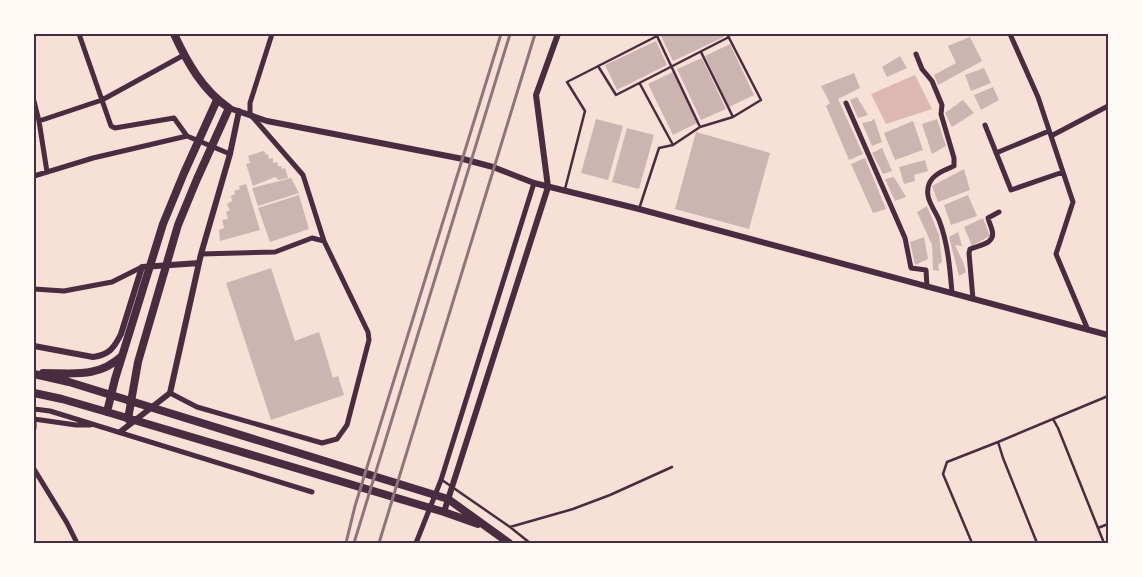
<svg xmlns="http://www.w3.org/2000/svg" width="1142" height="577" viewBox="0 0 1142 577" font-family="Jost,sans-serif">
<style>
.water{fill:#dcb8b0}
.building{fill:#ccb4b1}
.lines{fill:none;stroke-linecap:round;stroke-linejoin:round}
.service{stroke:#4a2c40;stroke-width:2.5}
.minor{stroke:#4a2c40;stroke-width:5}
.tertiary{stroke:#4a2c40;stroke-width:6}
.primary{stroke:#4a2c40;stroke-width:8}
.rail{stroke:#8f747c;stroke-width:3}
.neatline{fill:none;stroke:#4a2c40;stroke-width:2}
</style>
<rect width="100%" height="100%" fill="#f7e1d7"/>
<!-- water -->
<path class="water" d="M915 75 932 109 886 124 871 94Z"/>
<!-- building -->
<path class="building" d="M667 34H722L724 37 673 61 661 36Z
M970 37 982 61 938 85 934 75 956 63 948 46Z
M656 41 667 65 617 90 605 65Z
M730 44 754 95 729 107 705 56Z
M900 56 907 68 887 77 882 67Z
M702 58 726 109 701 120 677 69Z
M984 68 991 83 971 91 965 75Z
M673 72 697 123 673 135 648 84Z
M854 73 860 88 838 99 863 154 849 160 826 106 830 103 821 86Z
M993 87 999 100 981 110 974 95Z
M857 97 868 115 858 118 850 100Z
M963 100 974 113 952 127 945 113Z
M874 118 882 142 872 146 862 123 872 121Z
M596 119 623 126 608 180 581 173Z
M937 119 946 146 932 154 922 124Z
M913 121 923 150 895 160 884 133Z
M627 128 654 135 639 189 612 182Z
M696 132 770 153 749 229 675 209Z
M882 148 892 171 883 174 872 153Z
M263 151 265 152 266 155 268 154 269 159 273 158V163L277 162 278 166H281L282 169 285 168 288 178 279 180 275 177 253 186 246 164 250 163 248 156Z
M865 158 886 209 873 213 851 164Z
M925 160 928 171 914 175 915 181 904 184 899 167Z
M964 169 970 190 938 202 932 186Z
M894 177 906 197 895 201 885 179Z
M291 178 299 193 258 206 252 188Z
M246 184 260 230 220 241 219 230 224 228 222 220 228 219 226 212 230 210 227 204 232 201 231 196 235 194 234 191 240 189 239 186Z
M299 195 309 229 270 242 258 208Z
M968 195 977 216 951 225 944 205Z
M927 206 939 235 942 262 938 265 939 271 933 270 932 245 917 212Z
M983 218 990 236 972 246 964 227Z
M958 232 962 246 955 245 963 262 966 272 959 276 949 237Z
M924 237 928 259 915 265 910 242Z
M271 268 295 341 319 332 333 378 338 376 344 395 271 420 226 283Z"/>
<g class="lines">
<!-- service -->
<path class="service" d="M657 36 700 127
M701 52 733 117
M598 66 616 95 729 37
M640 84 673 145
M565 189 585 111 567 82 661 34
M639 209 659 148 673 145 700 127 733 117 761 100 727 34
M1053 419 1058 428 1104 543
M998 442 1003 458 1037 543
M442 480 510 527 530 543
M510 527 573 509 610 495 672 467
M1098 528 1108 524
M972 543 943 474 947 462 998 442 1108 396"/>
<!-- minor -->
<path class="minor" d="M34 34H35
M79 34 111 126 115 128 174 118 187 136
M272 34 250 103V114L303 175 324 241
M1010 34 1038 97 1073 202 1056 254 1088 330
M916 54 922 69 932 81 942 105 941 114 954 158V166C945 170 933 174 929 184 924 198 934 208 939 220 948 243 950 269 952 293
M34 101 39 121 47 172
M846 103 905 238 911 268 926 270 927 287
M39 121 102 100 184 55
M985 125 1011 190 1063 172
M1051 136 1108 106
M996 153 1049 131
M34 176 93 158 187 136 230 154
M34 289 64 291 112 282 142 267
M973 299 969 253 970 249C980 245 996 244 992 230 991 226 989 222 988 218L999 212
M170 393 197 407 322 443 337 439 347 425 369 340 368 332 324 241 312 238 275 252 201 254
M34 409 50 411 312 492
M34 419 76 425H90
M34 428V419
M34 469 67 523 77 543
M416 543 441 480 534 183"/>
<!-- tertiary -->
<path class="tertiary" d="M229 108 267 121 463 159 493 167 534 183 639 209 1108 335
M34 346 93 357C109 355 114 348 121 334L142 267 199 263
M120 432 170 393 201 254 230 154 239 111
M444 512 548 187 536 95 558 34"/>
<!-- primary -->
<path class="primary" d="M43 373C74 373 98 378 122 356
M34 374 69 382 448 499 509 543
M34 393 62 399 107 412 444 512 478 524
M107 412 115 379 163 224 184 173 217 100
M128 419 138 362 178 225 197 179 229 108C203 91 187 62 174 34"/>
<!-- rail -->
<path class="rail" d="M346 543 355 506 501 34
M354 543 510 34
M379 543 535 34"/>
</g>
<!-- border -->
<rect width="1142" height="577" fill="none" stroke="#fffaf5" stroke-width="70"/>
<rect x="35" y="35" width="1072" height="507" class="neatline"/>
</svg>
